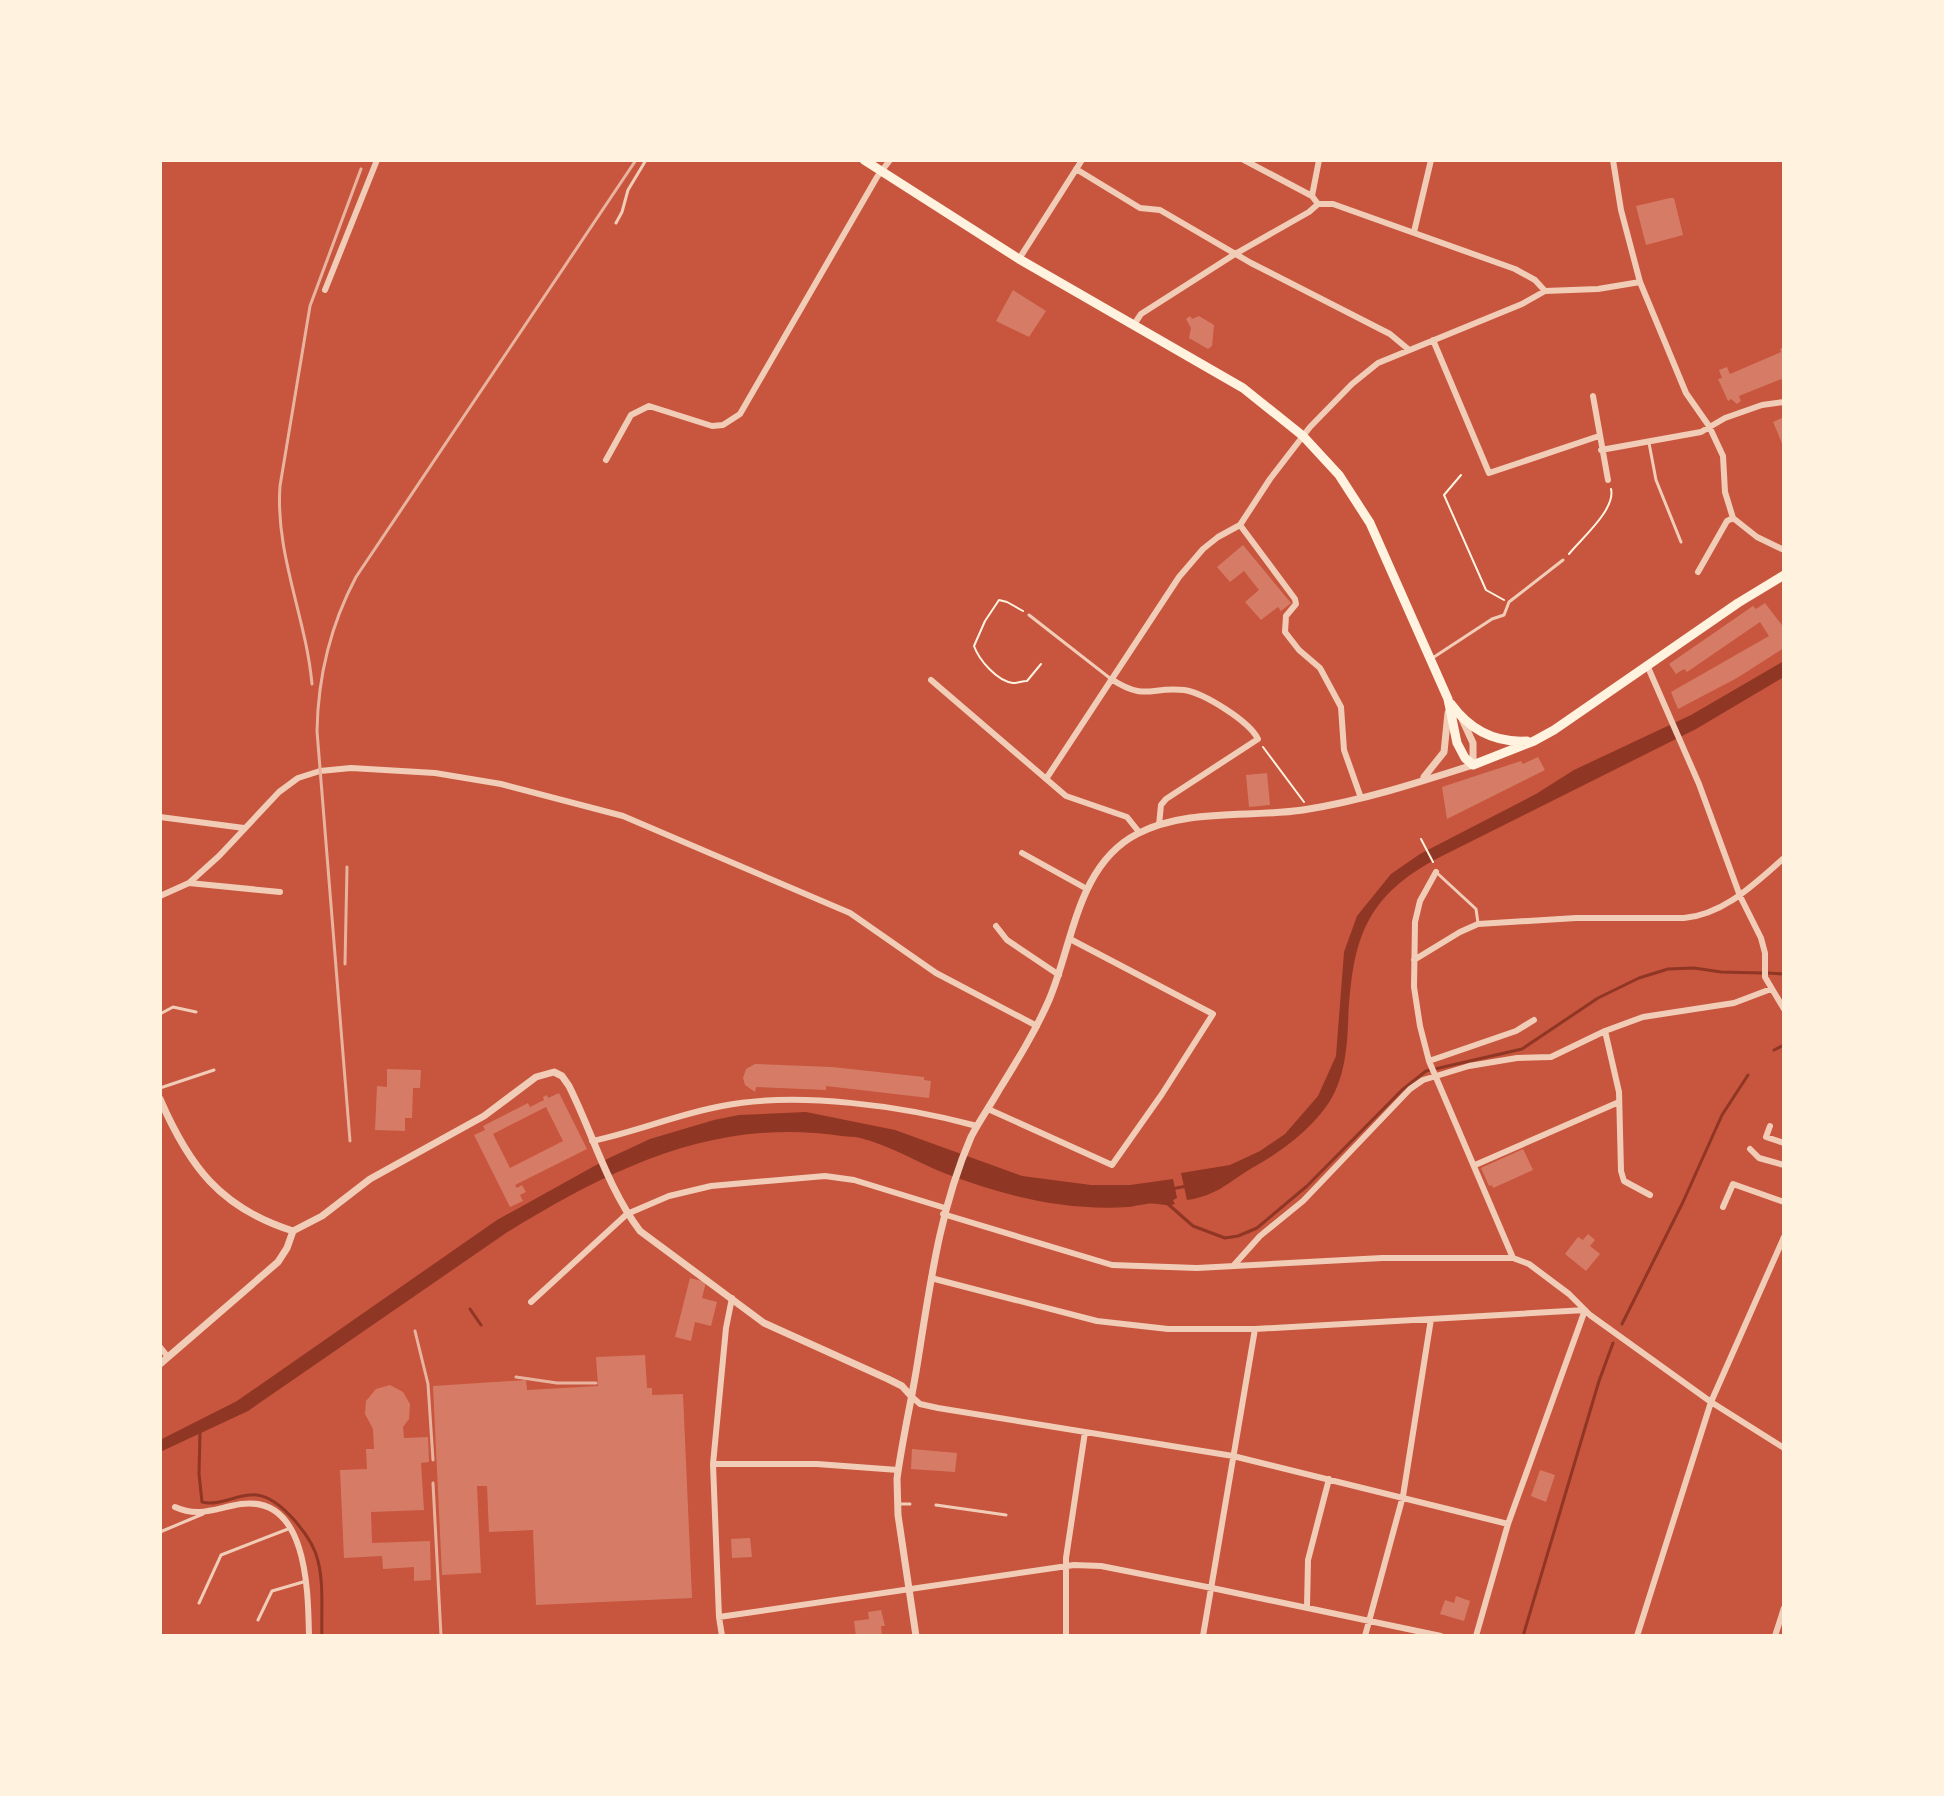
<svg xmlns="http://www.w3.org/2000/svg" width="1944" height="1796" viewBox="0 0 1944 1796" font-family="'IBM Plex Sans',sans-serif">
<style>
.water{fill:#8f3625}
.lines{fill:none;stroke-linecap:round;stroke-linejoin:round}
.stream{stroke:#8f3625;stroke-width:3}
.building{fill:#d67c66;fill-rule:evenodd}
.path{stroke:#fff3e0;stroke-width:2}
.service{stroke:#f1ccb7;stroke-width:3}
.minor{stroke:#f1ccb7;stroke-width:6}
.tertiary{stroke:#f1ccb7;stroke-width:7}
.primary{stroke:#fff3e0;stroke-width:9}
.rail{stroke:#e9b49f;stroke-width:3}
</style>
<rect width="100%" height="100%" fill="#c8553d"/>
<!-- water -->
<path class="water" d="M1784 661V677L1696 729 1438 858C1362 898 1352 944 1348 1024 1347 1050 1344 1078 1330 1101 1311 1130 1281 1152 1252 1168 1227 1183 1216 1196 1187 1200L1181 1173 1230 1165 1260 1151 1285 1134 1318 1096 1336 1056 1344 952 1357 916 1391 874 1420 854 1536 794 1574 770 1691 715Z
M806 1112 895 1130 1022 1176 1091 1185H1130L1173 1179 1177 1198 1173 1200 1175 1204C1167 1206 1166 1205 1158 1204 1149 1202 1137 1206 1128 1207 1064 1211 1004 1196 944 1173 917 1162 889 1145 860 1138 854 1136 848 1137 842 1136 715 1117 612 1168 506 1233L248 1411 160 1452V1440L237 1401 497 1220 607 1159 650 1139 714 1120 739 1115Z"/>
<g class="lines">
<!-- stream -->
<path class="stream" d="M1768 973 1784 974
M1774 1050 1784 1045
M1171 1189 1187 1186
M1168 1204 1193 1226 1225 1238 1238 1236 1257 1228 1307 1186 1402 1090 1426 1071 1522 1049 1598 998 1639 978 1668 969 1694 968 1721 972 1762 973
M470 1309 481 1325
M1622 1324 1683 1202 1722 1115 1748 1075
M200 1432 199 1474 202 1502C220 1507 238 1493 257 1495 281 1498 313 1538 318 1561 324 1584 321 1612 322 1636
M1523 1636 1599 1381 1613 1343"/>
</g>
<!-- building -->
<path class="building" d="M1670 198H1674L1683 235 1646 245 1636 206Z
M1013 290 1046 311 1029 337 996 321Z
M1190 316 1192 319 1199 316 1214 325 1212 346 1208 349 1189 338 1191 328 1186 319Z
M1784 347V378L1739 396 1741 401 1737 404 1731 399 1728 401 1718 379 1722 378 1719 370 1727 367 1730 374 1781 352 1780 349Z
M1784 417V448L1773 422Z
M1243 545 1291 603 1281 611 1278 607 1261 620 1245 602 1259 590 1244 571 1230 582 1217 567Z
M1765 603 1784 628V648L1737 678 1678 709 1671 692 1769 636 1760 622 1687 672 1684 669 1676 674 1669 664 1753 606 1756 609Z
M1538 757 1545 770 1447 819 1442 787 1521 761 1523 764Z
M1267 773 1270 805 1249 807 1246 775Z
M755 1064 832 1067 924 1077V1080L931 1081 929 1098 826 1086V1090L756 1087 755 1092 745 1085 743 1078 746 1069Z
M387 1069 421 1070 420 1088H413L412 1118H405V1131L375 1130 377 1086 387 1087Z
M559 1093 587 1149 515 1185 517 1188 522 1185 526 1192 520 1195 523 1201 510 1207 474 1135 485 1130 483 1126 528 1103 530 1107 544 1100 543 1097 547 1095 548 1098ZM546 1107 563 1141 510 1168 493 1134Z
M1523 1149 1533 1170 1493 1188 1492 1185 1489 1186 1481 1168Z
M1588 1234 1595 1240 1590 1246 1600 1254 1586 1271 1565 1254 1578 1237 1583 1240Z
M690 1278 706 1282 702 1298 717 1302 711 1326 695 1322 691 1341 675 1337Z
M645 1355 647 1388H652V1395L683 1394 692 1598 536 1605 533 1530 489 1532 487 1486H477L481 1573 442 1575 433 1386 526 1380 527 1390 598 1386 596 1357Z
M390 1385 403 1392 410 1404 409 1419 403 1427 404 1438 428 1437 429 1462 421 1463 424 1510 371 1512 372 1543 430 1541 431 1580 414 1581V1567L383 1569 382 1556 344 1558 340 1470 367 1469 366 1449H374L373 1429 365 1414 366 1401 376 1389Z
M912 1449 957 1453 955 1472 911 1469Z
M1540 1470 1555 1475 1546 1502 1531 1496Z
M750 1538 752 1557 732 1558 731 1539Z
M1456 1596 1470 1601 1464 1621 1440 1614 1445 1600 1454 1603Z
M881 1610 885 1626H881L882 1636H856L854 1621 869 1619 868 1612Z"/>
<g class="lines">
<!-- path -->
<path class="path" d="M1461 475 1444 495 1486 590 1504 600
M1569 554C1582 538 1616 509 1611 489
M1023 611 1007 602 999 600 985 621 974 646C979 660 997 681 1013 683 1018 683 1022 681 1027 681L1041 664
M1263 747 1304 802
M1421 839 1433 862"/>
<!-- service -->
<path class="service" d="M616 223 622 212 628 190 646 160
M1649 443 1656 480 1681 542
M1029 615 1111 679
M1434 657 1492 619 1504 615 1509 602 1563 560
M1436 872 1476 909 1478 923
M160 1014 173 1007 196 1012
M160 1088 214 1070
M897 1504H910
M936 1505 1006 1515
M160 1532 203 1514
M199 1603 221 1555 288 1529
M258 1620 272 1591 303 1582"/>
<!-- minor -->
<path class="minor" d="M1244 160 1312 196 1318 204H1333L1515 269 1535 280 1545 291
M1613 160 1621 210 1640 282 1686 393 1709 426 1723 456 1725 492 1733 518 1757 537 1784 550
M1076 169 1140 208 1160 210 1251 263 1390 334 1408 349
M1312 196 1319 160
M1414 232 1431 160
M1019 259 1082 160
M325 290 377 160
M1133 326 1141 314 1235 254 1309 212 1318 204
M1433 340 1489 473 1599 436
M1593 396 1608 480
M1601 450 1701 432 1725 418 1762 405 1784 402
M606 460 631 415 649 406 712 426 723 425 740 414 877 177 890 160
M1240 525 1295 599 1296 604 1286 616 1285 632 1299 650 1320 668 1341 707 1344 750 1361 798
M1698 572 1727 521 1733 518
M1647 665 1699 784 1740 896 1761 938 1765 953V977L1784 1009
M1111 679C1147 702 1150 686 1184 690 1204 693 1249 721 1258 739L1166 799 1161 805 1159 825
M931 680 1066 796 1127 817 1139 832
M1046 779 1179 577 1203 549 1218 537 1240 525 1270 479 1310 427 1352 384 1378 363 1522 304 1545 291 1598 289 1640 282
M160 817 244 828
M1022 853 1087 889
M1436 872 1420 901 1415 922 1414 987 1420 1026 1429 1061 1513 1258
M189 883 280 892
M160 896 189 883 219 856 279 792 298 778 320 771 351 768 435 773 501 784 623 816 850 913 936 973 1037 1026
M996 926 1007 940 1059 975
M1414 960 1460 932 1478 924 1576 918H1684C1725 914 1755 883 1784 858
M1605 1031 1619 1092 1621 1171 1624 1181 1650 1195
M1429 1061 1516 1031 1534 1020
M988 1109 1112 1165 1162 1094 1213 1014 1070 939
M1770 1126 1766 1137 1784 1143
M592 1141C636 1132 678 1114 722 1106 798 1091 903 1106 977 1126
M1750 1149 1759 1158 1784 1165
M1475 1165 1619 1102
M1723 1207 1733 1184 1784 1202
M943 1214 1112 1265 1197 1268 1382 1258H1513L1529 1264 1569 1294 1590 1315 1711 1402 1784 1448
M1234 1265 1260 1236 1303 1201 1410 1089 1423 1080 1469 1066 1517 1058 1551 1057 1605 1031 1643 1017 1734 1003 1771 989
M931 1278 1097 1321 1168 1329H1255L1585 1310
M531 1302 627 1214 669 1196 711 1186 825 1176 854 1180 945 1208
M160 1347 168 1357
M911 1396 920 1404 938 1408 1233 1456 1508 1524
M713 1464H817L898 1470
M175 1507C199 1518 216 1508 241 1504 308 1495 308 1592 309 1636
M1307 1607 1308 1560 1329 1479
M719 1617 1074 1565 1101 1566 1212 1588 1441 1636
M722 1636 719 1617 713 1464 726 1328 732 1298
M1066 1636V1558L1085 1432
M1203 1636 1255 1329
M1365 1636 1403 1496 1431 1319
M1476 1636 1508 1524 1585 1310
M1637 1636 1711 1402 1784 1237
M1775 1636 1784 1608"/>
<!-- tertiary -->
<path class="tertiary" d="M1424 777 1444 752 1448 713
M160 1099C189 1166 220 1208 293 1231
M160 1364 278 1262 287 1248 293 1231 322 1216 370 1179 484 1116 536 1077 554 1072 562 1076 569 1086C593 1134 607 1187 640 1231L764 1323 888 1379 902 1386 911 1396
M916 1636 898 1515 897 1479C902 1441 911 1403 917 1366 930 1286 939 1211 971 1137 979 1121 990 1106 999 1090 1017 1061 1035 1032 1049 1000 1073 944 1077 865 1137 834 1186 808 1249 818 1303 810 1361 801 1417 783 1473 765V743L1462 719"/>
<!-- primary -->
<path class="primary" d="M864 160 1019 259 1243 388 1303 436 1339 475 1370 523 1448 699 1457 743 1465 758 1473 765 1534 741 1554 730 1738 603 1784 575
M1451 704C1470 730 1495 743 1527 741"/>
<!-- rail -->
<path class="rail" d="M312 684C306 617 275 554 280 486L310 306 361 169
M345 964 347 867
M350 1141 317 731C318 675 330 626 356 577L636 160
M415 1331 428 1384 433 1460
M516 1377 557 1383H596
M433 1483 441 1636"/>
</g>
<!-- border -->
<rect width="1944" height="1796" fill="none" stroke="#fff3e0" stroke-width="324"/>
</svg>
